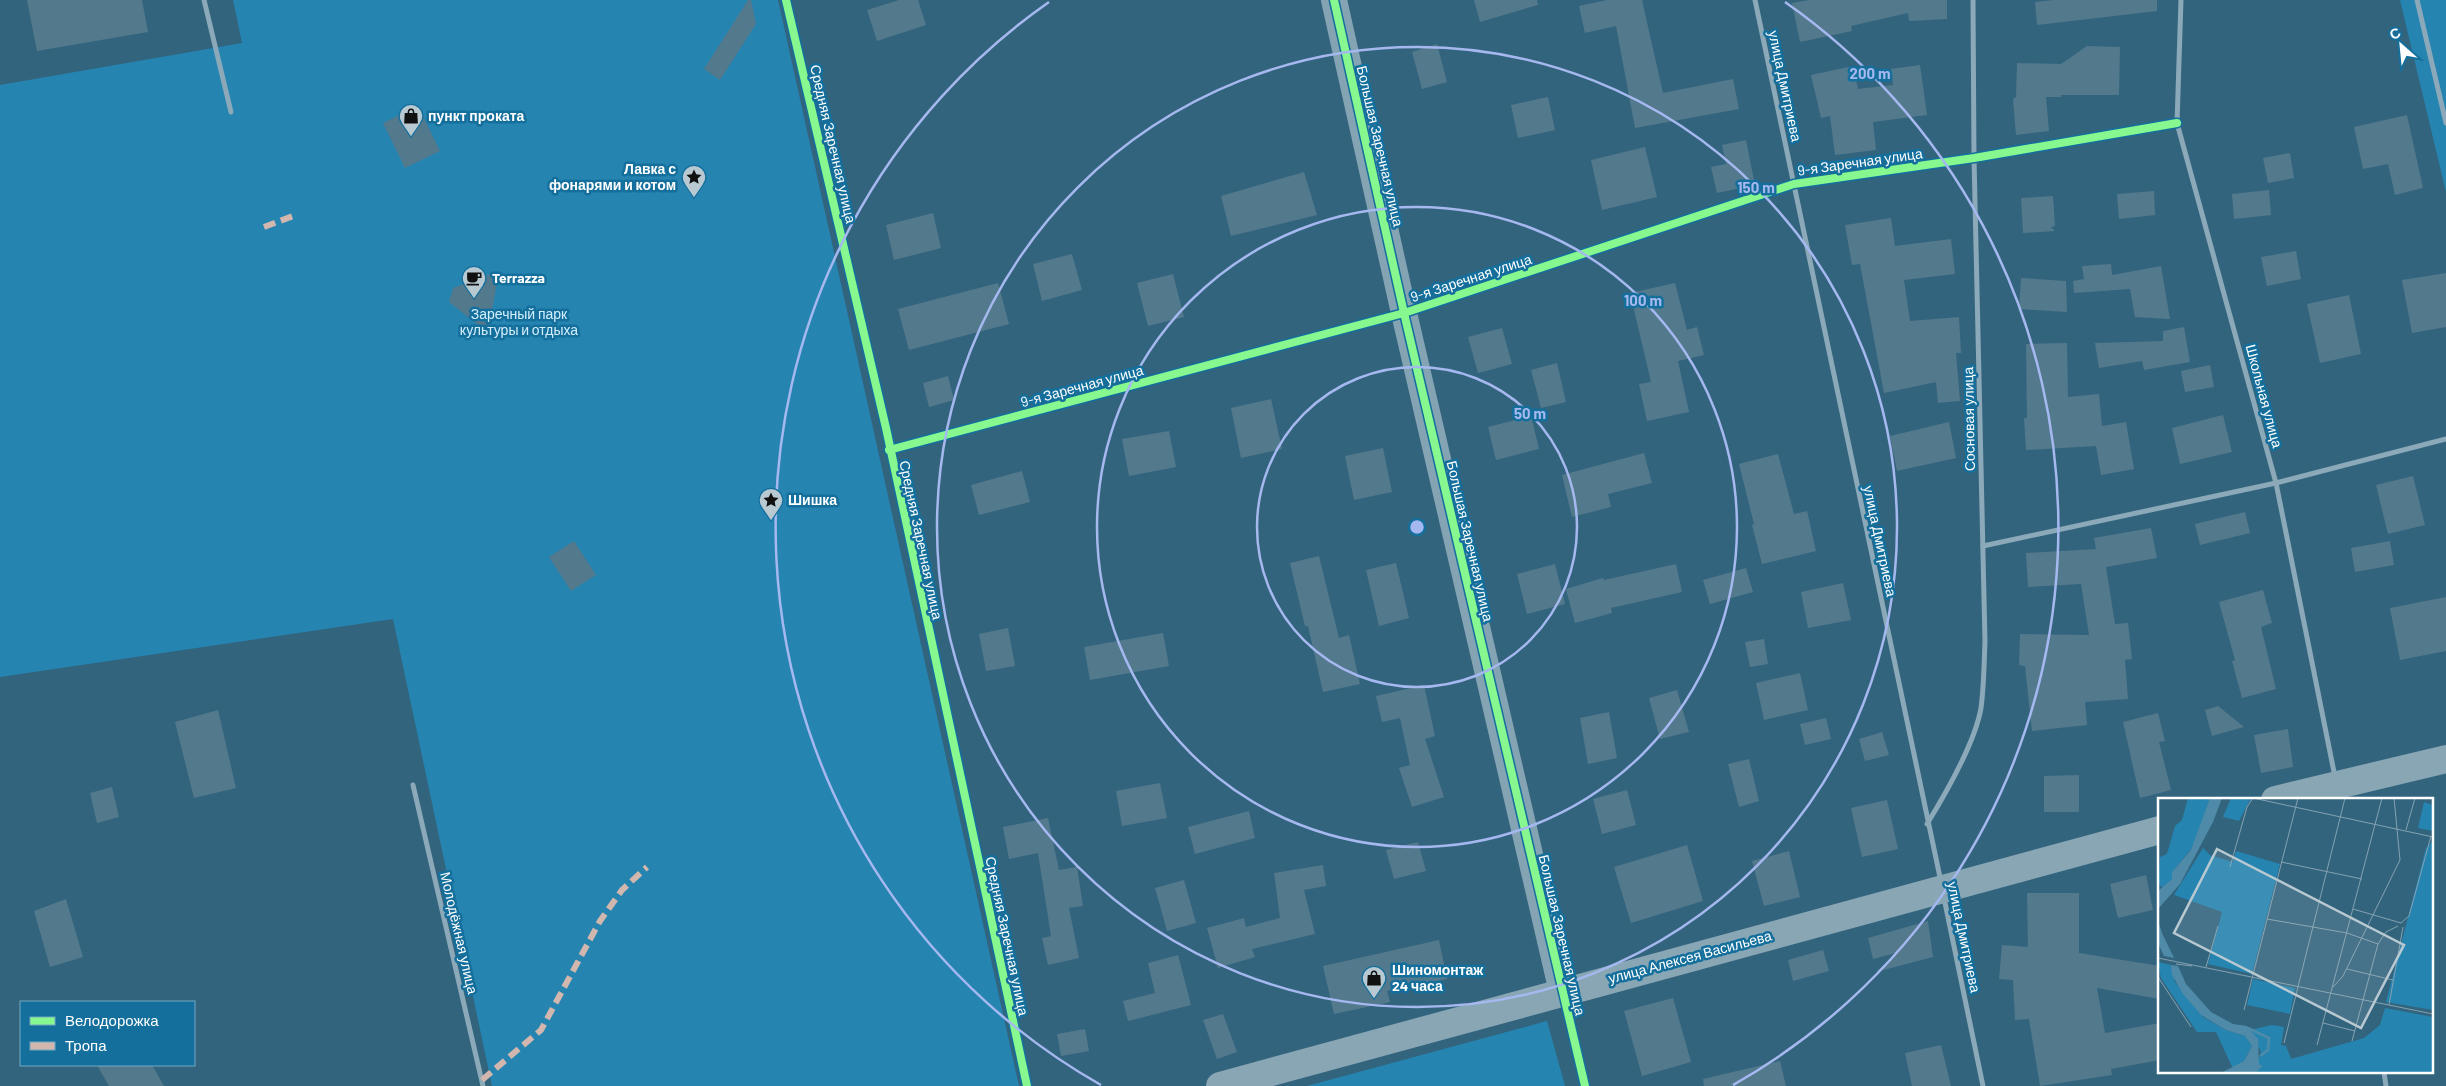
<svg xmlns="http://www.w3.org/2000/svg" width="2446" height="1086" viewBox="0 0 2446 1086" font-family="Barlow,sans-serif">
  <style>
    .green { fill: #2684b1 }
    .building { fill: #53798d }
    .lines { fill: none; stroke-linecap: round; stroke-linejoin: round }
    .street { stroke: #8ba9b8; stroke-width: 5 }
    .secondary { stroke: #85a4b3; stroke-width: 26 }
    .primary { stroke: #89a6b5; stroke-width: 28 }
    .quiet { stroke: #d1b7ad; stroke-width: 6; stroke-dasharray: 12 6; stroke-linecap: butt }
    .cycleway-casing { stroke: #146f9c; stroke-width: 11 }
    .cycleway { stroke: #87f88f; stroke-width: 8 }
    .ring { fill: none; stroke: #a5b8ef; stroke-width: 2.5 }
    .labels { text-anchor: middle; stroke-width: 5; stroke-linejoin: round; paint-order: stroke }
    .street-label { font-size: 14px; fill: #fff; stroke: #146f9c }
    .poi-label { font-size: 14px; font-weight: bold; fill: #fff; stroke: #146f9c; text-anchor: start }
    .park-label { font-size: 14px; fill: #d3effd; stroke: #146f9c }
    .inset-river { fill: none; stroke: #4f8ba9; stroke-width: 2.5 }
    .inset-road { fill: none; stroke: #85a2b1; stroke-width: 1 }
    .view { fill: #b8c9d2; fill-opacity: 0.15; stroke: #b8c9d2; stroke-width: 2.5 }
    .inset-edge { fill: none; stroke: #fff; stroke-width: 2.5 }
    .centre { fill: #a5b8ef; stroke: #146f9c; stroke-width: 2.5 }
    .ring-label { font-size: 15px; text-anchor: middle; font-weight: bold; fill: #a5b8ef; stroke: #146f9c; stroke-width: 5; stroke-linejoin: round; paint-order: stroke }
  </style>
  <rect width="100%" height="100%" fill="#33647d"/>
  <g class="green">
    <polygon points="233,0 778,0 1019,1086 492,1086 393,619 0,677 0,85 242,43"/>
    <polygon points="2400,0 2446,0 2446,192"/>
    <polygon points="1547,1021 1565,1086 1307,1086"/>
  </g>
  <g class="building">
    <polygon points="27,0 142,0 148,32 37,51"/>
    <polygon points="748,0 751,0 756,24 720,80 704,69"/>
    <polygon points="899,0 918,0 926,25 877,41 867,10"/>
    <polygon points="1474,0 1537,0 1538,5 1480,22"/>
    <polygon points="1607,0 1642,0 1663,93 1733,79 1739,109 1635,128 1616,26 1585,33 1579,6"/>
    <polygon points="1809,0 1947,0 1947,19 1909,21 1908,13 1851,26 1852,31 1800,42 1792,3"/>
    <polygon points="2054,0 2157,0 2157,11 2037,25 2035,2"/>
    <polygon points="1437,44 1447,82 1422,89 1412,52"/>
    <polygon points="2087,46 2120,47 2119,95 2061,95 2061,97 2046,97 2049,131 2016,135 2013,99 2016,97 2017,63 2061,64"/>
    <polygon points="1920,65 1927,115 1873,122 1876,150 1835,155 1830,116 1821,118 1811,75 1853,66 1858,89 1893,85 1891,69"/>
    <polygon points="1548,97 1555,130 1518,138 1511,105"/>
    <polygon points="418,106 440,151 405,168 383,123"/>
    <polygon points="2407,115 2423,188 2395,195 2388,164 2363,169 2354,127"/>
    <polygon points="1746,140 1755,185 1717,193 1711,167 1726,164 1722,145"/>
    <polygon points="1645,147 1657,197 1602,210 1591,160"/>
    <polygon points="2290,153 2294,178 2268,183 2263,158"/>
    <polygon points="1304,172 1317,215 1231,236 1221,196"/>
    <polygon points="2269,190 2271,215 2234,219 2232,194"/>
    <polygon points="2154,191 2155,215 2119,219 2117,194"/>
    <polygon points="2053,196 2055,226 2051,227 2055,231 2023,233 2021,198"/>
    <polygon points="933,213 941,248 894,260 886,225"/>
    <polygon points="1891,218 1895,246 1951,239 1955,274 1904,280 1910,321 1959,317 1961,353 1956,353 1960,401 1938,403 1936,382 1884,393 1860,264 1852,265 1845,225"/>
    <polygon points="2296,251 2301,279 2267,286 2261,257"/>
    <polygon points="1072,254 1082,290 1042,301 1033,264"/>
    <polygon points="2111,264 2112,275 2161,266 2170,319 2135,317 2130,289 2074,293 2073,281 2084,279 2082,266"/>
    <polygon points="499,271 488,333 449,302 453,288"/>
    <polygon points="2446,273 2446,327 2412,333 2402,280"/>
    <polygon points="1173,274 1184,317 1148,326 1137,283"/>
    <polygon points="2021,278 2066,281 2067,312 2019,309"/>
    <polygon points="998,283 1009,324 909,350 898,309"/>
    <polygon points="1675,283 1687,330 1697,327 1704,355 1678,361 1689,412 1647,421 1639,384 1651,382 1630,293"/>
    <polygon points="2349,295 2361,354 2320,363 2307,304"/>
    <polygon points="2184,327 2190,362 2144,370 2142,361 2099,368 2095,343 2163,341 2163,331"/>
    <polygon points="1502,328 1512,364 1478,373 1468,337"/>
    <polygon points="2067,343 2068,397 2099,394 2102,426 2126,422 2134,469 2101,475 2096,446 2026,450 2024,418 2027,418 2026,344"/>
    <polygon points="1557,363 1566,402 1541,408 1531,370"/>
    <polygon points="2210,365 2214,387 2185,392 2181,371"/>
    <polygon points="948,376 954,400 929,407 923,383"/>
    <polygon points="1271,399 1282,449 1241,458 1231,408"/>
    <polygon points="2223,415 2232,452 2180,464 2172,428"/>
    <polygon points="1531,416 1539,449 1496,460 1488,427"/>
    <polygon points="1949,422 1956,458 1897,471 1890,436"/>
    <polygon points="1169,431 1176,467 1129,476 1122,439"/>
    <polygon points="1383,448 1392,492 1354,500 1345,456"/>
    <polygon points="1644,453 1652,483 1608,494 1611,507 1572,517 1562,475"/>
    <polygon points="1778,454 1794,514 1807,511 1816,551 1762,564 1752,525 1754,524 1739,464"/>
    <polygon points="1022,471 1030,502 979,515 971,485"/>
    <polygon points="2413,476 2425,525 2388,534 2376,485"/>
    <polygon points="2245,512 2250,533 2200,545 2195,524"/>
    <polygon points="2151,528 2157,558 2106,567 2115,624 2128,623 2132,659 2125,660 2128,699 2085,702 2087,725 2032,731 2025,666 2019,665 2020,634 2089,635 2081,584 2028,587 2026,553 2096,549 2094,538"/>
    <polygon points="574,541 596,575 571,591 549,557"/>
    <polygon points="2390,541 2394,565 2355,572 2351,548"/>
    <polygon points="1319,556 1339,638 1349,635 1360,684 1323,692 1308,626 1305,626 1290,563"/>
    <polygon points="1396,563 1409,618 1379,626 1366,570"/>
    <polygon points="1555,564 1565,604 1527,614 1517,574"/>
    <polygon points="1676,564 1682,592 1611,608 1612,613 1575,623 1566,589 1603,578 1604,580"/>
    <polygon points="1746,568 1753,592 1710,604 1703,580"/>
    <polygon points="1843,583 1851,620 1808,628 1801,592"/>
    <polygon points="2263,590 2272,623 2261,627 2276,689 2242,698 2232,661 2235,660 2219,602"/>
    <polygon points="2446,597 2446,651 2400,660 2390,608"/>
    <polygon points="1008,628 1015,666 986,671 979,634"/>
    <polygon points="1163,633 1169,666 1090,680 1084,647"/>
    <polygon points="1764,639 1768,664 1750,667 1745,642"/>
    <polygon points="1800,673 1808,710 1764,720 1756,683"/>
    <polygon points="1424,685 1435,736 1425,739 1444,797 1412,807 1399,768 1410,765 1400,718 1382,722 1376,696"/>
    <polygon points="1677,690 1689,732 1660,739 1649,698"/>
    <polygon points="2218,706 2244,727 2212,736 2205,710"/>
    <polygon points="218,710 236,788 194,798 175,722"/>
    <polygon points="1609,712 1617,758 1588,764 1580,718"/>
    <polygon points="2158,713 2165,741 2159,742 2171,790 2140,798 2123,722"/>
    <polygon points="1826,718 1831,739 1805,745 1800,724"/>
    <polygon points="2288,729 2293,767 2261,773 2254,735"/>
    <polygon points="1882,732 1889,755 1865,761 1859,739"/>
    <polygon points="1749,759 1759,801 1739,807 1728,764"/>
    <polygon points="2079,775 2079,812 2044,812 2044,776"/>
    <polygon points="1160,783 1167,818 1122,826 1116,791"/>
    <polygon points="112,787 119,817 97,823 90,793"/>
    <polygon points="1627,790 1636,825 1602,834 1593,799"/>
    <polygon points="1887,800 1898,849 1862,857 1851,808"/>
    <polygon points="1249,811 1255,838 1195,854 1188,827"/>
    <polygon points="1048,818 1059,870 1077,867 1083,906 1069,908 1079,958 1048,965 1042,938 1051,936 1038,853 1009,859 1003,827"/>
    <polygon points="1418,842 1426,871 1394,879 1386,850"/>
    <polygon points="1687,845 1703,901 1631,923 1614,867"/>
    <polygon points="1789,851 1800,897 1764,906 1752,861"/>
    <polygon points="1323,865 1326,886 1304,890 1315,934 1252,949 1255,957 1218,968 1207,928 1244,918 1246,927 1280,918 1274,873"/>
    <polygon points="2146,875 2153,910 2118,918 2110,884"/>
    <polygon points="1184,880 1196,923 1167,931 1155,888"/>
    <polygon points="2027,893 2079,893 2079,953 2160,966 2160,999 2097,988 2105,1033 2160,1023 2160,1060 2111,1069 2112,1075 2040,1086 2029,1019 2015,1020 2013,980 1999,979 2002,945 2028,947"/>
    <polygon points="66,899 83,957 50,967 34,911"/>
    <polygon points="1928,921 1933,957 1876,972 1896,953 1873,959 1868,938"/>
    <polygon points="1439,940 1447,979 1387,991 1390,1002 1334,1014 1323,966"/>
    <polygon points="1823,950 1829,971 1793,981 1788,960"/>
    <polygon points="1178,955 1191,1005 1128,1021 1123,1001 1155,993 1148,963"/>
    <polygon points="1673,998 1691,1062 1642,1076 1624,1011"/>
    <polygon points="1223,1014 1237,1052 1217,1059 1203,1020"/>
    <polygon points="1085,1029 1089,1051 1061,1056 1057,1034"/>
    <polygon points="1941,1045 1951,1086 1912,1086 1905,1053"/>
    <polygon points="1780,1061 1786,1086 1704,1086 1703,1079"/>
    <polygon points="97,1065 152,1065 164,1086 109,1086"/>
  </g>
  <g class="lines">
    <g class="street">
      <polyline points="204,0 231,112"/>
      <polyline points="786,0 886,428 1027,1086"/>
      <polyline points="1755,0 1941,882"/>
      <polyline points="2181,0 2177,123 2276,483 2335,777"/>
      <polyline points="2417,0 2446,123"/>
      <polyline points="1411,311 1794,184 1974,158 2177,123"/>
      <polyline points="889,450 1396,315"/>
      <polyline points="1983,546 2276,483 2446,439"/>
      <polyline points="413,785 483,1086"/>
      <path d="M1927 824C1946 793 1975 743 1981 708 1984 686 1984 663 1985 642L1974 158 1973 0"/>
      <polyline points="1944,898 1983,1086"/>
      <polyline points="1564,1001 1585,1086"/>
      <polyline points="2384,1072 2386,1086"/>
    </g>
    <polyline class="secondary" points="1334,0 1404,313 1562,992"/>
    <g class="primary">
      <polyline points="2275,800 2446,759"/>
      <polyline points="1220,1086 2160,830"/>
    </g>
    <g class="quiet">
      <polyline points="264,227 293,216"/>
      <polyline points="482,1080 541,1030 600,921 622,890 647,867"/>
    </g>
    <g class="cycleway-casing">
      <g id="cycleway">
        <polyline points="786,0 886,428 1027,1086"/>
        <polyline points="1334,0 1404,313 1585,1086"/>
        <polyline points="889,450 1404,313 1794,184 1974,158 2177,123"/>
      </g>
    </g>
    <use href="#cycleway" class="cycleway"/>
  </g>
  <g class="ring">
    <circle cx="1417" cy="527" r="160"/>
    <circle cx="1417" cy="527" r="320"/>
    <circle cx="1417" cy="527" r="480"/>
    <path d="M1101 1085A641 641 0 0 1 1049 2M1785 2A641 641 0 0 1 1733 1085"/>
  </g>
  <defs>
    <g id="shop-pin" transform="scale(1.25)"><path d="M0 17L-7.5 6A9.5 9.5 0 1 1 7.5 6Z" fill="#b8c9d2" stroke="#146f9c"/><path d="M-5-2.5h2.3a2.7 3.5 0 0 1 5.4 0H5L5.5 6h-11ZM-1.5-2.5h3a1.5 2.3 0 0 0-3 0Z" fill="#111"/></g>
    <g id="sight-pin" transform="scale(1.25)"><path d="M0 17L-7.5 6A9.5 9.5 0 1 1 7.5 6Z" fill="#b8c9d2" stroke="#146f9c"/><path d="M0-6L1.8-2.2L6-1.7L2.9 1.2L3.7 5.4L0 3.3L-3.7 5.4L-2.9 1.2L-6-1.7L-1.8-2.2Z" fill="#111"/></g>
    <g id="cafe-pin" transform="scale(1.25)"><path d="M0 17L-7.5 6A9.5 9.5 0 1 1 7.5 6Z" fill="#b8c9d2" stroke="#146f9c"/><path d="M-5.5-4.5H6V0H3Q3 3.5 0 3.5H-2.5Q-5.5 3.5-5.5 0ZM3-3.2v2h1.7v-2ZM-6 4.5H4V6H-6Z" fill="#111"/></g>
  </defs>
  <g fill-rule="evenodd">
    <use href="#shop-pin" x="411" y="116"/>
    <use href="#sight-pin" x="694" y="177"/>
    <use href="#cafe-pin" x="474" y="278"/>
    <use href="#sight-pin" x="771" y="500"/>
    <use href="#shop-pin" x="1374" y="978"/>
  </g>
  <g class="labels">
    <g class="street-label">
      <text transform="translate(1785 86) rotate(78)" y="5">улица Дмитриева</text>
      <text transform="translate(833 144) rotate(77)" y="5">Средняя Заречная улица</text>
      <text transform="translate(1380 146) rotate(77)" y="5">Большая Заречная улица</text>
      <text transform="translate(1860 162) rotate(-8)" y="5">9-я Заречная улица</text>
      <text transform="translate(1471 278) rotate(-18)" y="5">9-я Заречная улица</text>
      <text transform="translate(1082 386) rotate(-15)" y="5">9-я Заречная улица</text>
      <text transform="translate(2264 396) rotate(75)" y="5">Школьная улица</text>
      <text transform="translate(1969 419) rotate(-91)" y="5">Сосновая улица</text>
      <text transform="translate(921 540) rotate(78)" y="5">Средняя Заречная улица</text>
      <text transform="translate(1470 541) rotate(77)" y="5">Большая Заречная улица</text>
      <text transform="translate(1880 541) rotate(78)" y="5">улица Дмитриева</text>
      <text transform="translate(459 933) rotate(77)" y="5">Молодёжная улица</text>
      <text transform="translate(1562 935) rotate(77)" y="5">Большая Заречная улица</text>
      <text transform="translate(1007 936) rotate(78)" y="5">Средняя Заречная улица</text>
      <text transform="translate(1964 937) rotate(78)" y="5">улица Дмитриева</text>
      <text transform="translate(1690 957) rotate(-15)" y="5">улица Алексея Васильева</text>
    </g>
    <g class="poi-label">
      <text x="428" y="121">пункт проката</text>
      <text x="676" y="174" text-anchor="end">Лавка с<tspan x="676" dy="16">фонарями и котом</tspan></text>
      <text x="492" y="283">Terrazza</text>
      <text x="788" y="505">Шишка</text>
      <text x="1392" y="975">Шиномонтаж<tspan x="1392" dy="16">24 часа</tspan></text>
    </g>
    <g class="park-label">
      <text x="519" y="319">Заречный парк<tspan x="519" dy="16">культуры и отдыха</tspan></text>
    </g>
  </g>
  <g transform="translate(2158 798)">
    <rect width="275" height="275" fill="#33647d"/>
    <path d="M30 0H52L35 49 14 74V81L5 90 0 86 2 59 9 56 17 28 24 22ZM73 0H93L81 23 65 19ZM266 4 275 7V33L260 30ZM275 43V212L228 204 268 50ZM45 50 52 57 75 64 78 53 122 66 94 176 50 166 64 114 16 97ZM0 164 13 167 17 184 45 219 68 232 87 238 94 248 86 263 75 271 58 234H39L3 180ZM95 181 137 190 132 216 89 207ZM227 210 275 219V275H96L103 254 92 232 114 227 126 229 123 247 128 248 133 261 206 240 222 227Z" fill="#2684b1"/>
    <path d="M52 0H64L55 24 22 86 0 111V120V93L14 81V74L33 52ZM0 123 4 135 16 160 6 158 0 145ZM13 167 20 168 28 186 53 214 75 226 89 228 100 241 101 266 104 268 99 274 63 275 86 263 94 248 87 238 68 232 43 217 25 196 14 177Z" fill="#4f8ba9"/>
    <path class="inset-river" d="M90 230 111 240 110 252 102 258"/>
    <path class="inset-road" d="M95 0 275 39M248 32 257 0M123 64 204 81M72 69 89 9 95 0M195 111 243 125 251 118 273 38M109 121 189 135 220 146M0 160 275 216M18 166 34 168M48 169 60 128M189 171 235 182M0 179 33 229M175 189 185 178 242 62 236 0M231 207 245 129M86 212 140 0M165 225 197 233M194 243 220 146 228 134 240 128M126 245 187 0M159 247 224 0"/>
    <path class="view" d="M59 51 246 147 203 230 16 135Z"/>
    <rect width="275" height="275" class="inset-edge"/>
  </g>
  <circle cx="1417" cy="527" r="8" class="centre"/>
  <g class="ring-label">
    <text x="1870" y="79">200 m</text>
    <text x="1756" y="193">150 m</text>
    <text x="1643" y="306">100 m</text>
    <text x="1530" y="419">50 m</text>
  </g>
  <rect x="20" y="1001" width="175" height="65" fill="#146f9c" stroke="#72a9c4"/>
  <rect x="30" y="1017" width="25" height="8" fill="#87f88f" stroke="#72a9c4"/>
  <text x="65" y="1026" font-size="15" fill="#ffffff">Велодорожка</text>
  <rect x="30" y="1042" width="25" height="8" fill="#d1b7ad" stroke="#72a9c4"/>
  <text x="65" y="1051" font-size="15" fill="#ffffff">Тропа</text>
  <g transform="translate(2401 45) rotate(333)" stroke="#146f9c" stroke-width="4" paint-order="stroke">
  <path d="M0-4L9 19L0 12L-9 19Z" fill="#ffffff"/>
  <text y="-8" font-size="14" font-weight="bold" text-anchor="middle" fill="#ffffff">С</text>
  </g>
</svg>
